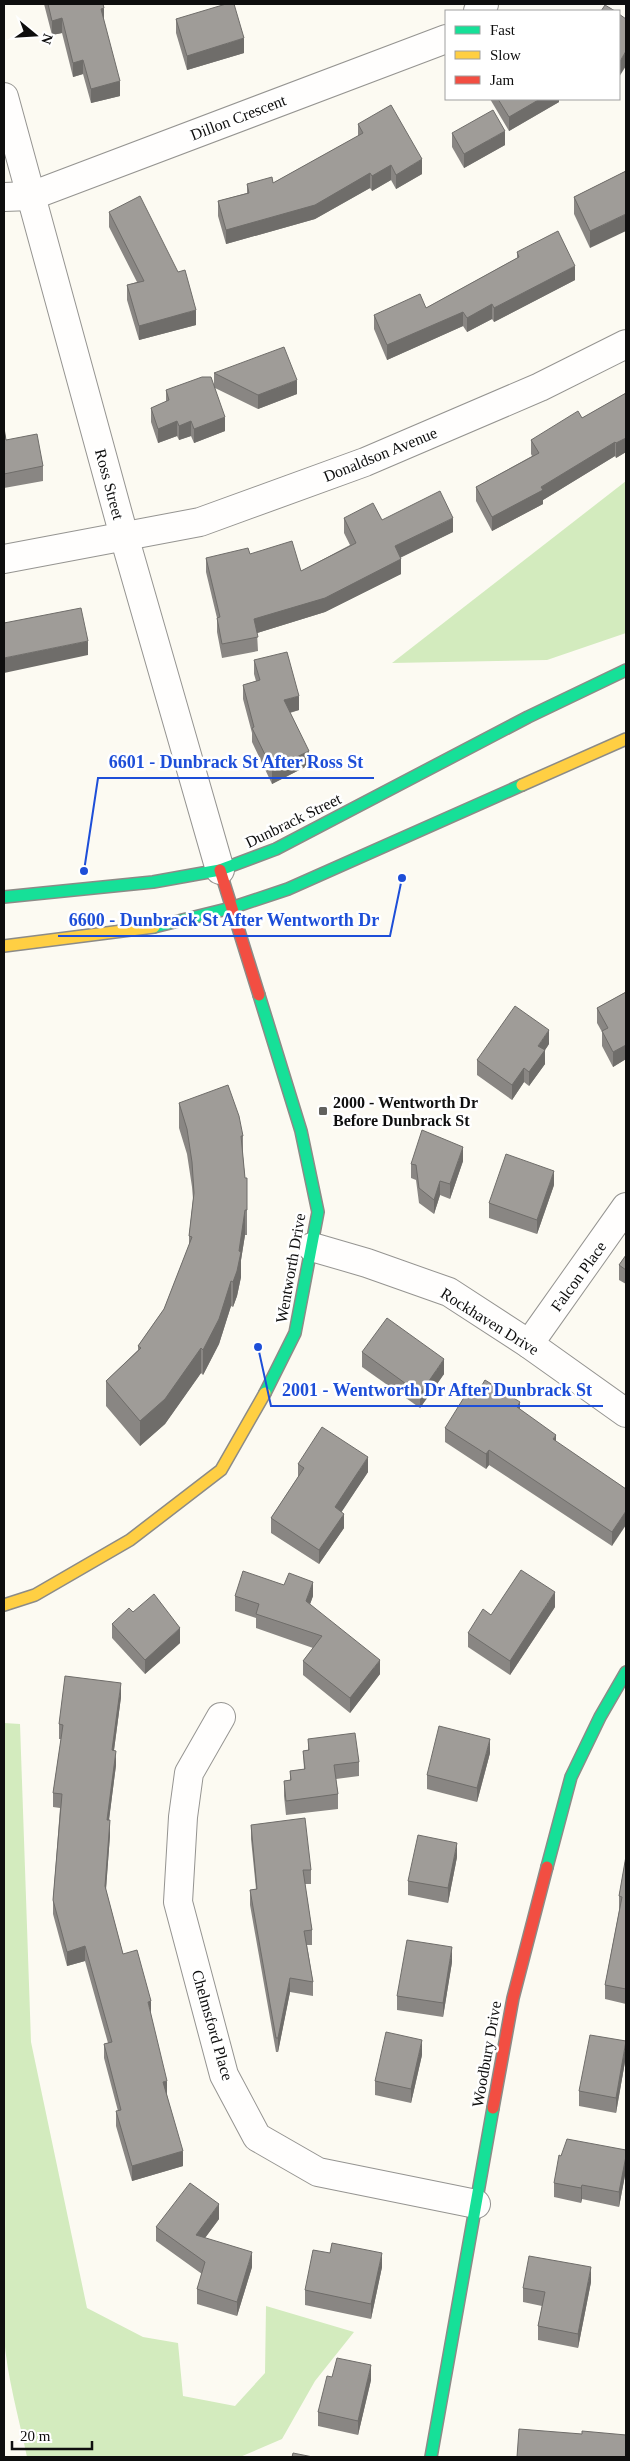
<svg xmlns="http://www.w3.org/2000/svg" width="630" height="2461" viewBox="0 0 630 2461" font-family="Georgia,serif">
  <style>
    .forest { fill: #d3ebbe }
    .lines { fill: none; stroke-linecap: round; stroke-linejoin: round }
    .street-casing { stroke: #959491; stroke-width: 30 }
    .fast-casing { stroke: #8c8b87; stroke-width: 14 }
    .slow-casing { stroke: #8c8b87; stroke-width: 14 }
    .jam-casing { stroke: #8c8b87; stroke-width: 14 }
    .street { stroke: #fffefd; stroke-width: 28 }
    .fast { stroke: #16e098; stroke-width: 11 }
    .slow { stroke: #ffcf43; stroke-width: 11 }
    .jam { stroke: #f24e42; stroke-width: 11 }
    .wall { fill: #898683 }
    .shaded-wall { fill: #6f6d6a }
    .building { fill: #9f9c98; stroke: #6f6d6a }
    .poi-dot { fill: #61615e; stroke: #fff; stroke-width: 2 }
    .labels { text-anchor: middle; stroke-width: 5; stroke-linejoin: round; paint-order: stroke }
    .street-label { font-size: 16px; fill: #0e0e0e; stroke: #fff }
    .poi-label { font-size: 16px; font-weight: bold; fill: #0e0e0e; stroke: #fff; text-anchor: start }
    .leader { fill: none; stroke: #1d4ed8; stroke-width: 2 }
    .callout-dot { fill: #1d4ed8; stroke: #fff; stroke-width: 2 }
    .callout-label { font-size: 18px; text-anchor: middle; font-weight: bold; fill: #1d4ed8; stroke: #fff; stroke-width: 5; stroke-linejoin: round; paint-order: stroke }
  </style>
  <rect width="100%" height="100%" fill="#fcfaf2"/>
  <g class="forest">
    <polygon points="626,481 626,633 547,660 392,663"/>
    <path d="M4 1723 20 1724 31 2042 87 2308 143 2337 178 2343 183 2396 235 2406 265 2373 266 2306 354 2332 315 2381 282 2439 240 2457H27C19 2418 7 2377 4 2337 0 2289 8 2240 4 2193Z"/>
  </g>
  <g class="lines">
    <g class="street-casing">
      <g id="street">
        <polyline points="478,11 484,4"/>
        <polyline points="4,97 124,536 220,870"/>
        <polyline points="4,197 31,196 446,39"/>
        <polyline points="4,559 200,522 365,462 540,387 626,344"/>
        <polyline points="312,1247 367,1263 449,1292 529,1344 626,1413"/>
        <polyline points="529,1344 626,1207"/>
        <polyline points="221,1717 189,1773 183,1817 178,1902 224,2075 257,2137 318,2172 476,2204"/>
      </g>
    </g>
    <g class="fast-casing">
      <g id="fast">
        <polyline points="4,897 153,882 220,870 276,849 528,717 626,670"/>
        <polyline points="154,927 231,908 288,889 522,785"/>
        <polyline points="259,995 301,1131 318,1212 295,1333 265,1393"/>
        <polyline points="547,1867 571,1777 600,1717 626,1672"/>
        <polyline points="431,2457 493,2108"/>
      </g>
    </g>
    <g class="slow-casing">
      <g id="slow">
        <polyline points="522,785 626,739"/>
        <polyline points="4,946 154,927"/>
        <polyline points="4,1605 35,1595 130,1540 221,1470 265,1393"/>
      </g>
    </g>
    <g class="jam-casing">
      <g id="jam">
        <polyline points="220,870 259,995"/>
        <polyline points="493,2108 513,1998 547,1867"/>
      </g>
    </g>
    <use href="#street" class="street"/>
    <use href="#fast" class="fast"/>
    <use href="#slow" class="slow"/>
    <use href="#jam" class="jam"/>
  </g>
  <g class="wall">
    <polygon points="44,4 103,4 104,21 120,96 91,103 83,74 73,77 62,33 52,35"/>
    <polygon points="176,19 244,53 187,70 176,33"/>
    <polygon points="490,99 559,99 559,102 509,131"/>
    <polygon points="358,124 422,174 396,189 391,180 372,191 370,188 315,219 226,244 218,216 218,201 247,193 247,184 273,183 358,136"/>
    <polygon points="452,133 505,145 464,168 452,147"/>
    <polygon points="626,171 590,248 574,214 574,197"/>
    <polygon points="109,212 196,325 139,340 127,300 127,285 137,282 109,227"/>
    <polygon points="517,252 575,280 494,322 492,319 467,332 463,326 387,360 374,329 374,315 426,308 517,258"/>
    <polygon points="214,373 297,394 258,409 215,388 225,431 194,443 191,436 179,440 177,436 158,443 151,422 151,408 166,402 166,390 214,386"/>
    <polygon points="626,393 626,452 616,458 615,456 543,500 543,504 492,531 476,501 476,487 532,456 531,454 531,440 582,418"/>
    <polygon points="4,428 6,440 43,466 43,481 4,488"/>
    <polygon points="344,518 382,520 453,532 400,558 401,574 325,612 257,633 258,651 222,658 217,632 217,618 206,572 206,558 250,554 301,571 350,545 344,533"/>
    <polygon points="254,660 299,710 290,713 309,765 272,784 252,742 252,733 243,699 243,685 256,681 254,674"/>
    <polygon points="626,992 626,1059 613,1067 602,1046 602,1032 597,1023 597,1008"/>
    <polygon points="549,1044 545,1050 545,1064 529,1086 524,1082 512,1100 477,1075 477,1060"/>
    <polygon points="179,1103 243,1136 243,1156 245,1178 247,1178 247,1235 245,1235 241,1260 241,1277 237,1296 233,1307 231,1306 219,1344 203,1375 201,1373 165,1424 140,1446 106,1406 106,1381 138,1350 138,1346 164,1309 189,1245 189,1236 193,1199 192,1187 187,1154 179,1128"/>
    <polygon points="463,1161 450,1199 440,1195 434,1214 419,1203 416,1180 411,1178 411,1164"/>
    <polygon points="554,1185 537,1234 489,1218 489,1203"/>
    <polygon points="626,1255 626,1284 619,1280 619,1265"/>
    <polygon points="362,1352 444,1374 420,1408 362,1367"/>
    <polygon points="476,1395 520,1409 556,1442 626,1489 612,1546 489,1465 486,1469 445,1442 445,1428"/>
    <polygon points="298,1464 368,1472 341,1512 344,1528 319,1564 271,1533 271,1518 298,1477"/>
    <polygon points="235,1596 313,1596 310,1604 380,1674 350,1713 303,1675 303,1661 313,1648 256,1628 256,1618 235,1611"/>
    <polygon points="555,1607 510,1675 468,1647 468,1633 491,1615"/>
    <polygon points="133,1612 180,1643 145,1674 112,1638 112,1624"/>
    <polygon points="121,1697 114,1750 116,1765 109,1820 110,1835 106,1890 123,1954 151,2015 167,2095 183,2166 132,2181 116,2126 116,2111 118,2111 104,2058 104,2044 108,2043 85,1961 67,1966 53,1914 53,1900 60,1808 53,1807 53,1793 61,1739 59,1739 59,1724"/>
    <polygon points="308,1739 359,1762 359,1776 336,1779 338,1794 338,1809 286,1815 284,1796 284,1781 290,1780 290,1771 304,1769 303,1751 308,1750"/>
    <polygon points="490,1753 477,1802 427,1789 427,1775"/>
    <polygon points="251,1825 311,1870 311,1884 305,1884 312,1930 312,1945 307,1945 313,1982 313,1996 290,1992 278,2052 276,2052 250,1905 250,1890 256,1889 251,1839"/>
    <polygon points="626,1856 626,2004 605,1999 605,1985 619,1911 619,1896"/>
    <polygon points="457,1857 448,1903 408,1895 408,1881"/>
    <polygon points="452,1962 443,2017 397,2010 397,1996"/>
    <polygon points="422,2055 411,2103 375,2095 375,2081"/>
    <polygon points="626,2056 616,2113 579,2106 579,2091"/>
    <polygon points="626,2150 626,2170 619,2207 582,2199 581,2203 554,2197 554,2183 561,2156"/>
    <polygon points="219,2219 205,2238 252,2267 237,2316 197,2304 197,2289 202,2274 156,2241 156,2227"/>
    <polygon points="330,2253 382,2267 371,2319 305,2305 305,2290"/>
    <polygon points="591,2282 578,2348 538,2340 538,2326 542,2306 523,2302 523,2288"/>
    <polygon points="332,2377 371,2380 358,2435 318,2426 318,2412"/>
  </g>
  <g class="shaded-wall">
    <polygon points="104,8 104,22 101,9"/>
    <polygon points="62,18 62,33 52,35 52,21"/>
    <polygon points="244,38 244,53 187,70 187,56"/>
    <polygon points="626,51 626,66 619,77 619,63"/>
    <polygon points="83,60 83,74 73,77 73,63"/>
    <polygon points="120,81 120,96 91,103 91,89"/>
    <polygon points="540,99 559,99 559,102 509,131 509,117"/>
    <polygon points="505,131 505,145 464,168 464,154"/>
    <polygon points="422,159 422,174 396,189 396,175"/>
    <polygon points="391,165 391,180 372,191 372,176"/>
    <polygon points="370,173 370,188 315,219 226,244 226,230"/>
    <polygon points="626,214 626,231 590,248 590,231"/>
    <polygon points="575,266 575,280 494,322 494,308"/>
    <polygon points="492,304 492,319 467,332 467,318"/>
    <polygon points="196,310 196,325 139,340 139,326"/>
    <polygon points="463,312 463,326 387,360 387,345"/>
    <polygon points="297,380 297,394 258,409 258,395"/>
    <polygon points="225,417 225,431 194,443 194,429"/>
    <polygon points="177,421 177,436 158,443 158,429"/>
    <polygon points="191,421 191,436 179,440 179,426"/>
    <polygon points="626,438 626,452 616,458 616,443"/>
    <polygon points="615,442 615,456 543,500 543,504 492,531 492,517"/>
    <polygon points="453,518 453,532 395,560 395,546"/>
    <polygon points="401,559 401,574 325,612 254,634 254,619"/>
    <polygon points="88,641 88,655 4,673 4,658"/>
    <polygon points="299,696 299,710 284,714 284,700"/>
    <polygon points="309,751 309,765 272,784 272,769"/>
    <polygon points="549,1030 549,1044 545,1050 545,1064 529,1086 529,1072 538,1046"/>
    <polygon points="626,1045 626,1059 613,1067 613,1052"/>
    <polygon points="524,1068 524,1082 512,1100 512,1085"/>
    <polygon points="463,1147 463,1161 450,1199 450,1184"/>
    <polygon points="554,1171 554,1185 537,1234 537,1220"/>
    <polygon points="440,1181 440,1195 434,1214 434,1200"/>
    <polygon points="245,1210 245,1235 241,1260 241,1277 237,1296 233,1307 233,1282 239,1251"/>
    <polygon points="231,1281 231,1306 219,1344 203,1375 203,1350"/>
    <polygon points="201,1348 201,1373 165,1424 140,1446 140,1421"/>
    <polygon points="444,1359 444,1374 420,1408 420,1394"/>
    <polygon points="520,1402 520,1416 517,1407"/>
    <polygon points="556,1435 556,1449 553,1439"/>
    <polygon points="489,1450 489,1465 486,1469 486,1454"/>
    <polygon points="368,1457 368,1472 335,1522 335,1507"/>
    <polygon points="626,1511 626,1525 612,1546 612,1532"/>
    <polygon points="344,1514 344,1528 319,1564 319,1550"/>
    <polygon points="313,1582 313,1596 306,1615 306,1601"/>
    <polygon points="555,1592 555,1607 510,1675 510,1661"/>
    <polygon points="180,1628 180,1643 145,1674 145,1660"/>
    <polygon points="380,1660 380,1674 350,1713 350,1698"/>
    <polygon points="121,1683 121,1697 112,1765 112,1750"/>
    <polygon points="490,1739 490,1753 477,1802 477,1788"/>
    <polygon points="116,1751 116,1765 107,1835 107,1820"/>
    <polygon points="110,1820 110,1835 105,1901 105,1886"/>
    <polygon points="457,1843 457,1857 448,1903 448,1888"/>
    <polygon points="85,1946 85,1961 67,1966 67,1952"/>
    <polygon points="452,1947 452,1962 443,2017 443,2003"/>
    <polygon points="290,1978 290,1992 278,2052 278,2038"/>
    <polygon points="151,2001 151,2015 148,2002"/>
    <polygon points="422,2040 422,2055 411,2103 411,2089"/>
    <polygon points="626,2041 626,2056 616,2113 616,2098"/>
    <polygon points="167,2081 167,2095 163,2096 163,2082"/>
    <polygon points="183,2151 183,2166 132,2181 132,2166"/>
    <polygon points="626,2156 626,2170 619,2207 619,2192"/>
    <polygon points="582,2185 582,2199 581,2203 581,2188"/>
    <polygon points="219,2204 219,2219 196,2250 196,2235"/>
    <polygon points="252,2252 252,2267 237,2316 237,2302"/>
    <polygon points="382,2253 382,2267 371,2319 371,2304"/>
    <polygon points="591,2267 591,2282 578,2348 578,2334"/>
    <polygon points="371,2365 371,2380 358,2435 358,2421"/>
  </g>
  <g class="building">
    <polygon points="48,4 103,4 104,8 101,9 120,81 91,89 83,60 73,63 62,18 52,21"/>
    <polygon points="226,4 234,4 244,38 187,56 176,19"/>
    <polygon points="605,5 615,11 601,11"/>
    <polygon points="619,14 626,19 626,51 619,63"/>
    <polygon points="498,99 540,99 509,117"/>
    <polygon points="391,105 422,159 396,175 391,165 372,176 370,173 315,205 226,230 218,201 249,193 247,184 272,177 273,183 363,133 358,124"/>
    <polygon points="493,110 505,131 464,154 452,133"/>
    <polygon points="626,171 626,214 590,231 574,197"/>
    <polygon points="140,196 178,272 185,270 196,310 139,326 127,285 144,281 109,212"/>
    <polygon points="558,231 575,266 494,308 492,304 467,318 463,312 387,345 374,315 420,294 426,308 519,257 517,252"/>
    <polygon points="284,347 297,380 258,395 214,373"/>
    <polygon points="202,377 211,377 225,417 194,429 191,421 179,426 177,421 158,429 151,408 169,400 166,390"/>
    <polygon points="626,393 626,438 616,443 615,442 541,487 543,490 492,517 476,487 539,453 531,440 578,411 582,418"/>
    <polygon points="4,428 6,440 37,434 43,466 4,474"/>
    <polygon points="440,491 453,518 395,546 401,559 325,598 254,619 258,637 222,644 217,618 220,617 206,558 248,548 250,554 292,541 301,571 356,543 344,518 373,503 382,520"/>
    <polygon points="81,608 88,641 4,658 4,623"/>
    <polygon points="287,652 299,696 284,700 309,751 272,769 252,728 254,727 243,685 260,680 254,660"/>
    <polygon points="626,992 626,1045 613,1052 602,1031 608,1028 597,1008"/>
    <polygon points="515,1006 549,1030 538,1046 545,1050 529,1072 524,1068 512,1085 477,1060"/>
    <polygon points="228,1085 239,1116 243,1136 241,1136 245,1178 247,1178 247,1210 245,1210 239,1251 241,1252 237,1271 233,1282 231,1281 219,1319 203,1350 201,1348 165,1399 140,1421 106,1381 141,1348 138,1346 164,1309 192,1237 189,1236 194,1193 192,1162 187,1129 179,1103"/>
    <polygon points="422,1130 463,1147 450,1184 440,1181 434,1200 419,1188 416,1165 411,1164"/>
    <polygon points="506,1154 554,1171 537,1220 489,1203"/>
    <polygon points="626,1255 626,1270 619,1265"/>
    <polygon points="387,1318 444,1359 420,1394 362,1352"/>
    <polygon points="485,1380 520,1402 517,1407 556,1435 553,1439 626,1489 626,1511 612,1532 489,1450 486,1454 445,1428 468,1391 476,1395"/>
    <polygon points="322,1427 368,1457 335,1507 344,1514 319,1550 271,1518 304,1468 298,1464"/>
    <polygon points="521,1570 555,1592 510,1661 468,1633 483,1609 491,1615"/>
    <polygon points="243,1571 284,1585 289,1573 313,1582 306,1601 380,1660 350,1698 303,1661 322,1636 256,1614 259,1604 235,1596"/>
    <polygon points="154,1594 180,1628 145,1660 112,1624 129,1608 133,1612"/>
    <polygon points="65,1676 121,1683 112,1750 116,1751 107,1820 110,1820 105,1886 123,1954 137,1950 151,2001 148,2002 167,2081 163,2082 183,2151 132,2166 116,2111 121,2110 104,2044 112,2042 85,1946 67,1952 53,1900 62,1794 53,1793 63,1725 59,1724"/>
    <polygon points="439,1726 490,1739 477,1788 427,1775"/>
    <polygon points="355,1733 359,1762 334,1765 338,1794 286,1801 284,1781 291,1780 290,1771 305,1769 303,1751 309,1750 308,1739"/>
    <polygon points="305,1818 311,1870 303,1870 312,1930 304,1931 313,1982 290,1978 278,2038 276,2038 250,1890 257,1889 251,1825"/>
    <polygon points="418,1835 457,1843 448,1888 408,1881"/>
    <polygon points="626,1856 626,1989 605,1985 622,1897 619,1896"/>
    <polygon points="407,1940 452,1947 443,2003 397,1996"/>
    <polygon points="386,2032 422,2040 411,2089 375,2081"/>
    <polygon points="590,2035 626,2041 616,2098 579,2091"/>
    <polygon points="567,2139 626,2150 626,2156 619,2192 582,2185 581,2188 554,2183 559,2155 561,2156"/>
    <polygon points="190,2183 219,2204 196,2235 252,2252 237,2302 197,2289 205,2262 156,2227"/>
    <polygon points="332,2243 382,2253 371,2304 305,2290 313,2250 330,2253"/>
    <polygon points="529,2256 591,2267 578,2334 538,2326 545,2292 523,2288"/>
    <polygon points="337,2358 371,2365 358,2421 318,2412 327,2376 332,2377"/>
    <polygon points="519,2429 582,2434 582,2431 626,2435 626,2457 517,2457"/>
    <polygon points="293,2453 313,2457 292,2457"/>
  </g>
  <rect class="poi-dot" x="318" y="1106" width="10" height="10" rx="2.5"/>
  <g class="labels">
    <g class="street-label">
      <text transform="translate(238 117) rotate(-21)" y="6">Dillon Crescent</text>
      <text transform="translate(380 454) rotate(-22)" y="6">Donaldson Avenue</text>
      <text transform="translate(110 484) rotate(75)" y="6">Ross Street</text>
      <text transform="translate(293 820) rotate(-26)" y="6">Dunbrack Street</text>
      <text transform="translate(290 1268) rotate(-80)" y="6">Wentworth Drive</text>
      <text transform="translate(578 1276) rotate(-54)" y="6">Falcon Place</text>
      <text transform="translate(490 1321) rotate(32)" y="6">Rockhaven Drive</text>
      <text transform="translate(213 2025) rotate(74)" y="6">Chelmsford Place</text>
      <text transform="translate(486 2054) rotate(-80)" y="6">Woodbury Drive</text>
    </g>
    <g class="poi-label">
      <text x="333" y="1108">2000 - Wentworth Dr<tspan x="333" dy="18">Before Dunbrack St</tspan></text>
    </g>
  </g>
  <path class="leader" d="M84 871L98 778H374M402 878L390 936H58M258 1347L271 1406H603"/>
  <g class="callout-dot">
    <circle cx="84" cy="871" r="5"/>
    <circle cx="402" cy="878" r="5"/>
    <circle cx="258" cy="1347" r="5"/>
  </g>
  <g class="callout-label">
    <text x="236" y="768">6601 - Dunbrack St After Ross St</text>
    <text x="224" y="926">6600 - Dunbrack St After Wentworth Dr</text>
    <text x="437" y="1396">2001 - Wentworth Dr After Dunbrack St</text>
  </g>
  <rect width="630" height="2461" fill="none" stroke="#0e0e0e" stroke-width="10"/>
  <rect x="445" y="10" width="175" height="90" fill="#ffffff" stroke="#9f9f9f"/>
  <rect x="455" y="26" width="25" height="8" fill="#16e098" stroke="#9f9f9f"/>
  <text x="490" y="35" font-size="15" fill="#0e0e0e">Fast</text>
  <rect x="455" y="51" width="25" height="8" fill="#ffcf43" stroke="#9f9f9f"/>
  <text x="490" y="60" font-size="15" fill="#0e0e0e">Slow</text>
  <rect x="455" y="76" width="25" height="8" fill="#f24e42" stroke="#9f9f9f"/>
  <text x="490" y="85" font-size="15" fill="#0e0e0e">Jam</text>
  <g transform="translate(35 35) rotate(108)" stroke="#ffffff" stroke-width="4" paint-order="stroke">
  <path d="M0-4L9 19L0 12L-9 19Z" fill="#0e0e0e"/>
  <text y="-8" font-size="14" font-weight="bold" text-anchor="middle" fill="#0e0e0e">N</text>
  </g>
  <path d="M12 2441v8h80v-8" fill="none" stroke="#0e0e0e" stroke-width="2.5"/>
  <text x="20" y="2441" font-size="15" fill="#0e0e0e" stroke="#ffffff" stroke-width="4" paint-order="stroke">20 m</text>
</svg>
